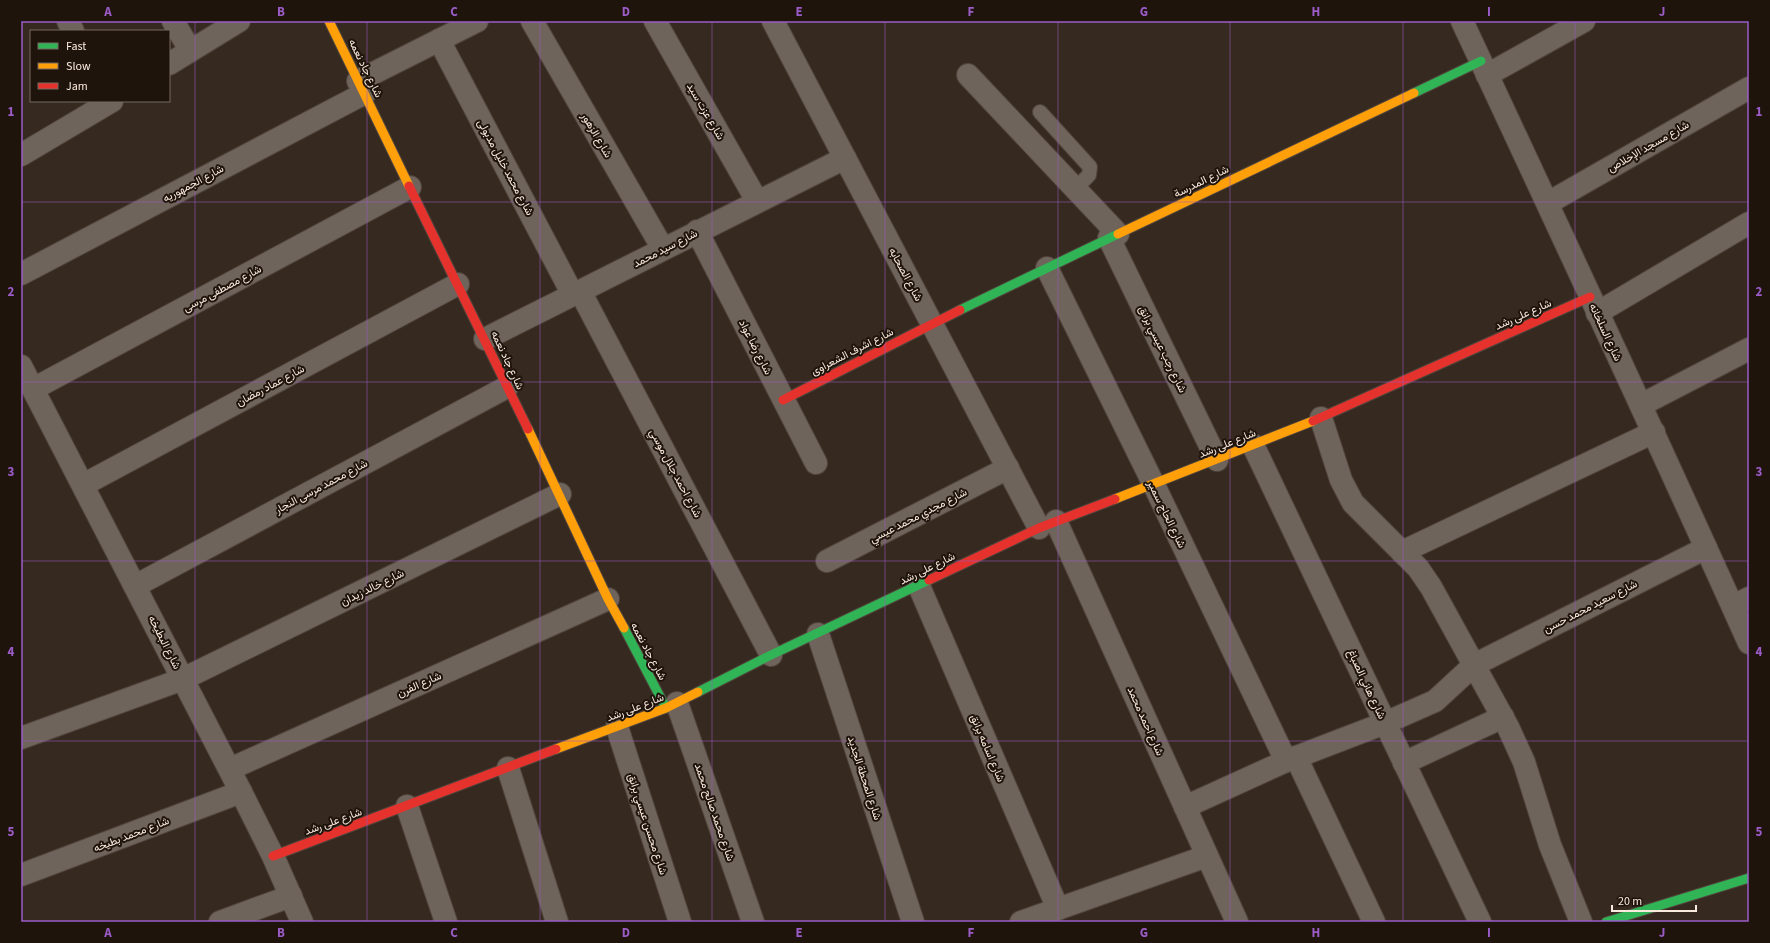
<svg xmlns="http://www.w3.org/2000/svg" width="1770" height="943" viewBox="0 0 1770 943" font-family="'Source Sans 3',Vazirmatn,sans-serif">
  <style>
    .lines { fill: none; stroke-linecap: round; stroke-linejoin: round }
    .lane-casing { stroke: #51453d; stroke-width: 16 }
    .street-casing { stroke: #51453d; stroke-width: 24 }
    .fast-casing { stroke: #51453d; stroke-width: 11 }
    .slow-casing { stroke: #51453d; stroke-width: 11 }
    .jam-casing { stroke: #51453d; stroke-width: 11 }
    .lane { stroke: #6f645c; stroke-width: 14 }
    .street { stroke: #6f645c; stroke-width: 22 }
    .fast { stroke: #30b455; stroke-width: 9 }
    .slow { stroke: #ff9f0a; stroke-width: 9 }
    .jam { stroke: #e5322d; stroke-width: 9 }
    .grid { fill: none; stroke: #9b5cc7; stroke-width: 1; stroke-opacity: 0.55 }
    .labels { text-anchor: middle; stroke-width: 4; stroke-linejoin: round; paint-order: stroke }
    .street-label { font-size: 11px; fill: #faeade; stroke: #1f140c }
    .neatline { fill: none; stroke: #9b5cc7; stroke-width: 1.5 }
    .grid-label { font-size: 13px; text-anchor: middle; font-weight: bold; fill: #9b5cc7 }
  </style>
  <rect width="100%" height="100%" fill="#36291f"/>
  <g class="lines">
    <g class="lane-casing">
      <polyline id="lane" points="1040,112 1090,167 1089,175 1075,189"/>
    </g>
    <g class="street-casing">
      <g id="street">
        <polyline points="68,21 73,31"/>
        <polyline points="173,21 190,50"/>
        <polyline points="532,21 663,249"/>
        <polyline points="655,21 757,201"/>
        <polyline points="773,21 1039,528"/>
        <path d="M1462 21C1559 228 1655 434 1749 643"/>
        <polyline points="439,40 573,295"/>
        <polyline points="169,64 239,21"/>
        <polyline points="968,75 1118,234"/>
        <polyline points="1487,75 1584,21"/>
        <polyline points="358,81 477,21"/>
        <polyline points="21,155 112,101"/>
        <polyline points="1548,203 1749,88"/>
        <polyline points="697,231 816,463"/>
        <polyline points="1109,238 1217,460"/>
        <polyline points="1047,268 1154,485 1286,761"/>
        <polyline points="21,274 365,93"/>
        <polyline points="580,291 771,655"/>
        <polyline points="1597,313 1749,223"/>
        <polyline points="485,339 845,158"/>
        <polyline points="21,366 241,792 273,856 302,922"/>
        <polyline points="33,389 410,187"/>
        <polyline points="1641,405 1749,349"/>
        <polyline points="1321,418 1341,480 1353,503 1418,568 1431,587 1508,727 1524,762 1550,845 1581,922"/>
        <polyline points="1253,445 1480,922"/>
        <polyline points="83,485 458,284"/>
        <polyline points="1056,521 1237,922"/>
        <polyline points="1402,552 1654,432"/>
        <polyline points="827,561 1008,468"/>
        <polyline points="135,586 507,387"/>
        <polyline points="919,586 1058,909"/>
        <polyline points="1733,606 1749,598"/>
        <polyline points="818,634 913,922"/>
        <polyline points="677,703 753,922"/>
        <polyline points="617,727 680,922"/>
        <polyline points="21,738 183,679 560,494"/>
        <polyline points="1296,757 1374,922"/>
        <polyline points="1404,763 1503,717"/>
        <polyline points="508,768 557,922"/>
        <polyline points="230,769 608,599"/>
        <polyline points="407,806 446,922"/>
        <polyline points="1185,807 1286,761 1385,723 1435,701 1474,665 1706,548"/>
        <polyline points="21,875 241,792"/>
        <polyline points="220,922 291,896"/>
        <polyline points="1021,922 1207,856"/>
      </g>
    </g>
    <g class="fast-casing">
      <g id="fast">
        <polyline points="1414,93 1481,61"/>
        <polyline points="960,310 1118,234"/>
        <polyline points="624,628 666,708"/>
        <polyline points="698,692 771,655 929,580"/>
        <polyline points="1606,922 1749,878"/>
      </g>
    </g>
    <g class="slow-casing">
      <g id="slow">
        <polyline points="329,21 409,186"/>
        <polyline points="1118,234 1414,93"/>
        <polyline points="528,429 608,599 624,628"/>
        <polyline points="1115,499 1313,421"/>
        <polyline points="556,749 666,708 698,692"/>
      </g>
    </g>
    <g class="jam-casing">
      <g id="jam">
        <polyline points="409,186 528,429"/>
        <polyline points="783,400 960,310"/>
        <polyline points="1313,421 1590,297"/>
        <polyline points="929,580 1039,528 1115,499"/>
        <polyline points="273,856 556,749"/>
      </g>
    </g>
    <use href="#lane" class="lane"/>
    <use href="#street" class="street"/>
    <use href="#fast" class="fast"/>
    <use href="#slow" class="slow"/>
    <use href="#jam" class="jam"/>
  </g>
  <path class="grid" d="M195 21V922M367 21V922M540 21V922M712 21V922M885 21V922M1058 21V922M1230 21V922M1403 21V922M1575 21V922M21 202H1749M21 382H1749M21 561H1749M21 741H1749"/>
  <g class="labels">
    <g class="street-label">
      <text transform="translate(366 68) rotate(64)" y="4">شارع جاد نعمه</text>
      <text transform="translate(706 111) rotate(60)" y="4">شارع عزت سيد</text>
      <text transform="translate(597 135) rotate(60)" y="4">شارع الزهور</text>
      <text transform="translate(1648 146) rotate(-30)" y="4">شارع مسجد الإخلاص</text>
      <text transform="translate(506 167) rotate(62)" y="4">شارع محمد خليل مدبولى</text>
      <text transform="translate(1201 181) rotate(-26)" y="4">شارع المدرسة</text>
      <text transform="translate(193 183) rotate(-28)" y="4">شارع الجمهوريه</text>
      <text transform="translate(665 248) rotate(-27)" y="4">شارع سيد محمد</text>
      <text transform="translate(906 274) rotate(62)" y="4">شارع الصحابه</text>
      <text transform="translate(222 288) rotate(-28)" y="4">شارع مصطفى مرسى</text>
      <text transform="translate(1523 314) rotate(-24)" y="4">شارع على رشد</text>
      <text transform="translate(1606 332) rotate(65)" y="4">شارع السلخانه</text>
      <text transform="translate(756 347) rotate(63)" y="4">شارع رضا عواد</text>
      <text transform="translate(1163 349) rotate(64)" y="4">شارع رجب عيسي برانق</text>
      <text transform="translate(852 351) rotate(-27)" y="4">شارع اشرف الشعراوى</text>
      <text transform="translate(508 360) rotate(65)" y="4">شارع جاد نعمه</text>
      <text transform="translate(270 385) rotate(-28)" y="4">شارع عماد رمضان</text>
      <text transform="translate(1227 443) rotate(-22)" y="4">شارع على رشد</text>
      <text transform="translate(676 473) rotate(62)" y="4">شارع احمد جلال موسي</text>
      <text transform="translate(321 486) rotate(-28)" y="4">شارع محمد مرسى النجار</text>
      <text transform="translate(1167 514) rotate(64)" y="4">شارع الحاج سمير</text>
      <text transform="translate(918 515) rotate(-27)" y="4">شارع مجدي محمد عيسي</text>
      <text transform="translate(927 568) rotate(-26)" y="4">شارع على رشد</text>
      <text transform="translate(372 587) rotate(-26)" y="4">شارع خالد زيدان</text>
      <text transform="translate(1590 606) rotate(-27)" y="4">شارع سعيد محمد حسن</text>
      <text transform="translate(165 642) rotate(63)" y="4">شارع البطيخه</text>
      <text transform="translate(649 651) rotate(62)" y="4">شارع جاد نعمه</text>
      <text transform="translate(419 684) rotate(-24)" y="4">شارع الفرن</text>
      <text transform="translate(1367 684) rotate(65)" y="4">شارع هاني الصباغ</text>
      <text transform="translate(635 707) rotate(-21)" y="4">شارع على رشد</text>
      <text transform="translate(1146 721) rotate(66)" y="4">شارع احمد محمد</text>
      <text transform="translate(988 748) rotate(67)" y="4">شارع اسامه برانق</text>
      <text transform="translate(865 778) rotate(72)" y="4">شارع المحطة الجديد</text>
      <text transform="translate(715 812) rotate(71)" y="4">شارع محمد صالح محمد</text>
      <text transform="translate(333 821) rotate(-20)" y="4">شارع على رشد</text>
      <text transform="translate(648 824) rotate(72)" y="4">شارع محسن عيسي برانق</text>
      <text transform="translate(131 834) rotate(-21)" y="4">شارع محمد بطيخه</text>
    </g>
  </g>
  <rect width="1770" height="943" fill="none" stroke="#1f140c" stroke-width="44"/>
  <rect x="30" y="30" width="140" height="72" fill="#1f140c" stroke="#776a60"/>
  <rect x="38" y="43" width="20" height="6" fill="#30b455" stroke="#776a60"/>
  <text x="66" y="50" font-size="12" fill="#faeade">Fast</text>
  <rect x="38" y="63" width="20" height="6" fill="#ff9f0a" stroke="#776a60"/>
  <text x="66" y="70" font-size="12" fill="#faeade">Slow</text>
  <rect x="38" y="83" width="20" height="6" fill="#e5322d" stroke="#776a60"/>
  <text x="66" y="90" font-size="12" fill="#faeade">Jam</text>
  <path d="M1612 905v6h84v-6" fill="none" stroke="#faeade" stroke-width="2"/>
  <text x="1618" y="905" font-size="12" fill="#faeade" stroke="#1f140c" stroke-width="3" paint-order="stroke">20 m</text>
  <rect x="22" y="22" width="1726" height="899" class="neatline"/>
  <g class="grid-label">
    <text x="108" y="16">A</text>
    <text x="281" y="16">B</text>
    <text x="454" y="16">C</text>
    <text x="626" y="16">D</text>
    <text x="799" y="16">E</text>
    <text x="971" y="16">F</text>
    <text x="1144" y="16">G</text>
    <text x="1316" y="16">H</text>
    <text x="1489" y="16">I</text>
    <text x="1662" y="16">J</text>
    <text x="11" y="116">1</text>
    <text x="1759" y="116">1</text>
    <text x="11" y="296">2</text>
    <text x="1759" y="296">2</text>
    <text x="11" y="476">3</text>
    <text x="1759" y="476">3</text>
    <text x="11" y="656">4</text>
    <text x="1759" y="656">4</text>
    <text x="11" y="836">5</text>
    <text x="1759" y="836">5</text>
    <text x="108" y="937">A</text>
    <text x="281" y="937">B</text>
    <text x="454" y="937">C</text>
    <text x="626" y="937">D</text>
    <text x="799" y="937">E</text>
    <text x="971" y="937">F</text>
    <text x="1144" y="937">G</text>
    <text x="1316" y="937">H</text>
    <text x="1489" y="937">I</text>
    <text x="1662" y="937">J</text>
  </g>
</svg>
